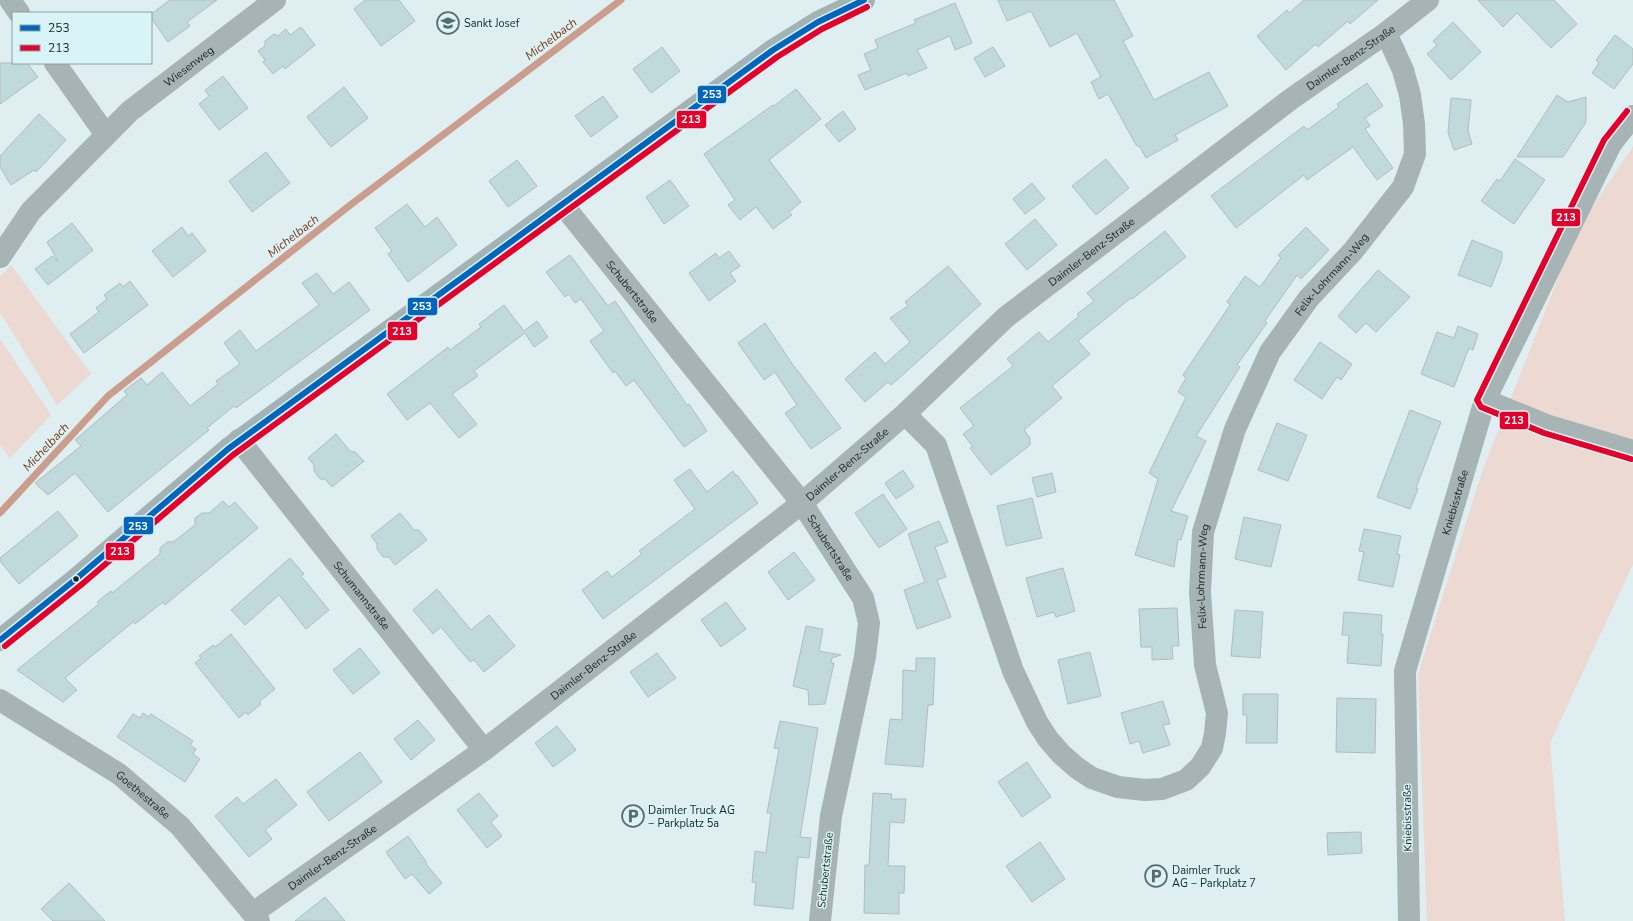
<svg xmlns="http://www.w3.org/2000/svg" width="1633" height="921" viewBox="0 0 1633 921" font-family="'Nunito Sans',sans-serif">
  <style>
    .green { fill: #ecd9d1 }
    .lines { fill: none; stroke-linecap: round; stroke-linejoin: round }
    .stream { stroke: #ca9d8d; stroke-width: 7 }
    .building { fill: #c0dadc; stroke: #b1bcbe }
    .minor { stroke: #a6b4b5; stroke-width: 22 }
    .tertiary { stroke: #a6b4b5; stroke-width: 22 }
    .secondary { stroke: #a3b2b4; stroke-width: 22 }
    .bus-1-casing { stroke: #d9f4f6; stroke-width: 9 }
    .bus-2-casing { stroke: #d9f4f6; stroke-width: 9 }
    .bus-1 { stroke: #0065bd; stroke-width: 6 }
    .bus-2 { stroke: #e4002b; stroke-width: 6 }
    .bus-dot { fill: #192223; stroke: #d9f4f6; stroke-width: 1.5 }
    .labels { text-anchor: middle; stroke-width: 3; stroke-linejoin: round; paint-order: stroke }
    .poi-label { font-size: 11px; fill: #192223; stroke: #d9f4f6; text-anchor: start }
    .street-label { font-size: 11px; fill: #192223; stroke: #d9f4f6 }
    .water-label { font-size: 12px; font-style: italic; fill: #852e0f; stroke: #d9f4f6 }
    .line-badge { stroke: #d9f4f6; stroke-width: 1.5 }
    .badge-label { font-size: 11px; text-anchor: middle; font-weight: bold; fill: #fff }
  </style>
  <rect width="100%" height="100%" fill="#dfeef0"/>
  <g class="green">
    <polygon points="1633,146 1633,564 1550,743 1565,921 1427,921 1418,674 1483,469 1577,230"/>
    <polygon points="11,265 91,374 57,405 0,312 0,277"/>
    <polygon points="0,339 51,415 10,458 0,445"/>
  </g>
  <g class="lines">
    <polyline class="stream" points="0,513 108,396 349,206 621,0"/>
  </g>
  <g class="building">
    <polygon points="170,0 217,0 187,22 190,26 168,42 151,18 151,14"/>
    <polygon points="365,0 399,0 415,21 381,46 354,9"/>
    <polygon points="998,0 1114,0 1133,36 1123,41 1154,100 1209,72 1228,106 1175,135 1178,140 1146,158 1140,147 1136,145 1108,94 1099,99 1091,82 1101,77 1077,33 1050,47 1031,11 1007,21"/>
    <polygon points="1304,0 1378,0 1350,24 1348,21 1318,47 1316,44 1286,70 1257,36 1287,10 1289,13"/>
    <polygon points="1478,0 1554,0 1577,24 1551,48 1517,13 1503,27"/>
    <polygon points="955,3 972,43 955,50 950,36 917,50 927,68 908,76 907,73 865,90 858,75 871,70 864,54 878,48 875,40 916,23 914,20"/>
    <polygon points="1453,22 1481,52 1451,80 1427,54 1437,45 1433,41"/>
    <polygon points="301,27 315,45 285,69 283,66 273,74 263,62 265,60 258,51 265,46 265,41 274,34 278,36 286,29 290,35"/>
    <polygon points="1615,35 1633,49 1633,64 1614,89 1592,73 1599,63 1596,60"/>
    <polygon points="662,47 680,71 651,93 633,69"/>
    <polygon points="993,47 1005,66 985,77 974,58"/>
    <polygon points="0,63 27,63 38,77 0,104"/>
    <polygon points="223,76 248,108 219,130 199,104 209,96 205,90"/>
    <polygon points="1367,83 1383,106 1365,118 1370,126 1365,129 1393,168 1377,180 1353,147 1307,180 1304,175 1236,228 1211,196 1304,126 1307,130 1339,107 1337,104"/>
    <polygon points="344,87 368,118 331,147 307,117"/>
    <polygon points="796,89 821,119 769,160 801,202 789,212 792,215 773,229 756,207 740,220 728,205 735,200 704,154 773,105 774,106"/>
    <polygon points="1557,95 1568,102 1586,97 1586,122 1563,157 1517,157"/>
    <polygon points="603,96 618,117 591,137 575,116"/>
    <polygon points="1451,98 1471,100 1468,131 1472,144 1454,150 1448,132"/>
    <polygon points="843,111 856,129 839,142 825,125"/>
    <polygon points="39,114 66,140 36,172 34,170 11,185 0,167 0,156"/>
    <polygon points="266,152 290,183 252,212 229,181"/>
    <polygon points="1106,159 1129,188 1096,215 1072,186"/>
    <polygon points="1515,159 1545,180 1514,224 1481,201 1497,179 1500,181"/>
    <polygon points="517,160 537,186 508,207 489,181"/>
    <polygon points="670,180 689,206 664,224 646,197"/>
    <polygon points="1032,183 1045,199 1025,214 1013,199"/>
    <polygon points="407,204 425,227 437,217 457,245 408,282 388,254 392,251 375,228"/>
    <polygon points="1035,219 1057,245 1027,270 1005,244"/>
    <polygon points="72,223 93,250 48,285 35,269 52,256 58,261 47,242"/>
    <polygon points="182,227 188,236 192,233 206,251 173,277 152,251"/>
    <polygon points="1306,227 1329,250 1301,279 1297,275 1265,321 1267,323 1237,365 1240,367 1196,436 1206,441 1171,511 1188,516 1181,540 1178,539 1174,567 1135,555 1158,479 1149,473 1186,397 1178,392 1186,378 1183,375 1230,305 1227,302 1245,276 1260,287 1281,258 1278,255"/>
    <polygon points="1165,231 1186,257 1132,299 1131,298 1078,341 1090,354 1052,386 1062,398 1024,430 1030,438 1030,445 991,475 970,448 973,447 963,434 974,426 960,408 1013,366 1007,359 1039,332 1048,342 1079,316 1077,314 1094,301 1087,293"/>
    <polygon points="1472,240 1502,252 1502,259 1491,287 1458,275"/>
    <polygon points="729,251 740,266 730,273 736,281 709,301 689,273 716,253 719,258"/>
    <polygon points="570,255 608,306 615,301 687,405 689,404 707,431 684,447 634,380 626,386 615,371 613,373 590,341 604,331 581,299 575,303 569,294 565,297 546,272"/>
    <polygon points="948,266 981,304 898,379 891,385 888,382 865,402 845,379 875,352 885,364 910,342 890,318 908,306 905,302"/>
    <polygon points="1378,270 1410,297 1376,332 1366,323 1356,333 1338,316"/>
    <polygon points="317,273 333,294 349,282 370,310 236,408 234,406 207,428 209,430 108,512 75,473 48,495 35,483 81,446 75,440 127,395 124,391 141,378 147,385 162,372 190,406 218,384 216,381 240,364 224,343 240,330 256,351 319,305 302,283"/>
    <polygon points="130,281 148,305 84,353 70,334 99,312 96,308 107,299 104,295 120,283 123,287"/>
    <polygon points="504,305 524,331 537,321 548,337 534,347 525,333 474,371 478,376 452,394 477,424 459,438 430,403 407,420 387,394 448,347 450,350 481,327 479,324"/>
    <polygon points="765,323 791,362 841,428 811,449 785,413 797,405 775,372 764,380 738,343"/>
    <polygon points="1458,326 1478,334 1473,350 1469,348 1454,387 1421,374 1437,332 1454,338"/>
    <polygon points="1320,342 1352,364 1341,380 1337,377 1322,399 1294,380"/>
    <polygon points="1410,410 1441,422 1416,488 1418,489 1410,509 1377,497"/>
    <polygon points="1277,423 1307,435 1288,481 1258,470"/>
    <polygon points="336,434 350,451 355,452 364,461 332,487 325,479 320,479 314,471 314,465 308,458"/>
    <polygon points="690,469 707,492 733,471 736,476 737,475 758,503 603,619 582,590 607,571 612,577 642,554 639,551 695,509 674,480"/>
    <polygon points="903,470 914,487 896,499 885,483"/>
    <polygon points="1052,473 1056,492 1037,497 1032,478"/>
    <polygon points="883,494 907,529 879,548 855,513"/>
    <polygon points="1032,498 1042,538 1006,546 997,506"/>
    <polygon points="223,501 229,507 235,502 258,528 165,605 163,602 135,624 133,622 65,678 77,690 63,702 17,670 99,604 97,602 111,591 112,593 160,554 160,548 167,542 173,542 195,525 195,518 202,513 209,513"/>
    <polygon points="58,511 78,536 19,584 0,561 0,558"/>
    <polygon points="400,513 414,530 419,530 427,540 395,565 389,557 383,557 377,549 377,544 371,536"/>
    <polygon points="1244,517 1281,525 1271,567 1235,559"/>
    <polygon points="939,521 948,542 935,547 946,577 937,580 951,617 917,629 904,590 925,582 908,534"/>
    <polygon points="1364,529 1401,536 1397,554 1400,555 1393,587 1358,580 1364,552 1359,551"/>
    <polygon points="794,552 815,580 788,600 768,572"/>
    <polygon points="290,558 304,574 301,576 329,610 306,629 279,595 245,625 231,610"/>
    <polygon points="1063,568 1075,611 1056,617 1054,612 1037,617 1026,578"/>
    <polygon points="437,589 471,630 489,615 515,646 484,672 474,660 470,662 441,627 433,634 413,610"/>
    <polygon points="726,602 746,629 721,647 701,620"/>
    <polygon points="1177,608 1179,646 1172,646 1173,659 1152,660 1152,647 1141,647 1139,609"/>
    <polygon points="1235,610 1263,612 1260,658 1231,656"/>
    <polygon points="1344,612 1382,615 1381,634 1383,634 1381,666 1347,663 1349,635 1342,635"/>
    <polygon points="806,626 823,629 819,651 841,655 832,658 831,663 834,663 825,704 809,705 808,690 793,686"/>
    <polygon points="231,634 275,689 259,702 261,704 248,715 246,712 239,718 195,663 201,658 199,656 213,645 215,647"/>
    <polygon points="360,648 380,673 353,694 333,670"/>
    <polygon points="1090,652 1101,696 1068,704 1058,660"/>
    <polygon points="657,653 676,678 648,697 630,672"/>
    <polygon points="916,658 935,658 933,705 928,705 923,767 885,764 890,719 902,720 903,670 916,671"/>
    <polygon points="1243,694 1278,694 1277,743 1246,743 1247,715 1243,715"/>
    <polygon points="1337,698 1376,699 1375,753 1336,752"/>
    <polygon points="1163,701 1170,724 1163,725 1170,745 1143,753 1139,741 1130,744 1121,713"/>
    <polygon points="143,713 149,717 151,714 193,741 190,745 196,749 193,754 200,759 185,782 117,737 133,714 140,718"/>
    <polygon points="418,720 435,740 411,760 394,739"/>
    <polygon points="780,721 818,728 800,837 811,838 809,858 798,857 793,909 754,905 756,883 752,882 755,851 766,853 771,813 767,813 779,749 774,748"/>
    <polygon points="557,726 576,750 553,767 535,743"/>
    <polygon points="360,752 382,782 329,821 307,792"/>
    <polygon points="1027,762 1051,797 1022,817 998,782"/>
    <polygon points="276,779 297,805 265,830 272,839 249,857 215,816 237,797 243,804"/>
    <polygon points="479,793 498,816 491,822 502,836 487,848 457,810"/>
    <polygon points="873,793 892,794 891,799 906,799 904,823 890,822 888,866 905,866 904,893 899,893 899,914 864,913 865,865 869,865"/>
    <polygon points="1361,832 1362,853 1328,855 1327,833"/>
    <polygon points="408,836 427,863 426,864 442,883 429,894 412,874 405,879 386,852"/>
    <polygon points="1040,842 1065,879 1032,902 1006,866"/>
    <polygon points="69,883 105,921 53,921 41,909"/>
    <polygon points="325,897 345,921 295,921"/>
  </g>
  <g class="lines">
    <g class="minor">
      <polyline points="10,0 19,13"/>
      <polyline points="55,63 106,135"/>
      <path id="s1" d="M563 205 802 503 863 598 869 623 865 657 831 816 820 921"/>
      <path id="s2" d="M0 257 31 211 130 111 275 0"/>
      <polyline points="1485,400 1546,425 1633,451"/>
      <path id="s3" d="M905 414 936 445 1013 671 1037 722 1048 739 1061 754 1077 768 1092 778 1118 787 1145 790 1162 789 1186 780 1200 767 1212 748 1215 733 1217 713 1205 665 1200 592 1203 532 1235 429 1270 352 1309 298 1353 251 1403 187 1415 154 1414 124 1410 95 1403 70 1386 33"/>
      <path id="s4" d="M239 440 484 750"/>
      <path id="s5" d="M253 913 484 750 802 503 905 414 1006 317 1291 99 1386 33 1428 0"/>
      <path id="s6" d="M1409 921 1405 671 1485 400 1611 144 1633 116"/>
    </g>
    <path class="tertiary" id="s7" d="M0 700 119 774 180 826 259 921"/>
    <polyline class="secondary" points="0,640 76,579 228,449 773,50 818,22 864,0"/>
    <g class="bus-1-casing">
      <polyline id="bus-1" points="0,640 76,579 228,449 773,50 818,22 864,0"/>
    </g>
    <g class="bus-2-casing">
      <g id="bus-2">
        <polyline points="1627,111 1604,140 1477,400 1481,407 1544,433 1631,459"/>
        <polyline points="5,646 81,585 233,455 777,57 822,29 867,7"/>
      </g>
    </g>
    <use href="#bus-1" class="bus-1"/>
    <use href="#bus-2" class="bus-2"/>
  </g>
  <defs>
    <g id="school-ring" transform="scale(1.15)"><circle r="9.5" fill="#d9f4f6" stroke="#5e696b" stroke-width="1.5"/><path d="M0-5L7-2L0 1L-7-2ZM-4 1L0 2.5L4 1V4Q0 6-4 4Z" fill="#5e696b"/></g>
    <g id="parking-ring" transform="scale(1.15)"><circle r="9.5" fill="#d9f4f6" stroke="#5e696b" stroke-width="1.5"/><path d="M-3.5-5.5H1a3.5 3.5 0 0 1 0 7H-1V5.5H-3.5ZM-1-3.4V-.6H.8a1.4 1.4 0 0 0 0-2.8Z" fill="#5e696b"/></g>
  </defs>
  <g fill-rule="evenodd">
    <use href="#school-ring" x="448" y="23"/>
    <use href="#parking-ring" x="633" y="816"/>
    <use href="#parking-ring" x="1156" y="876"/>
  </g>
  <circle class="bus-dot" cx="76" cy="579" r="3.5"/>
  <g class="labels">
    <g class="poi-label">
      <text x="464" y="27">Sankt Josef</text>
      <text x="648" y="814">Daimler Truck AG<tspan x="648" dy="13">− Parkplatz 5a</tspan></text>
      <text x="1172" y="874">Daimler Truck<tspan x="1172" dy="13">AG − Parkplatz 7</tspan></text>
    </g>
    <g class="street-label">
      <text dy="4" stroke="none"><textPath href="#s5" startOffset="1393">Daimler-Benz-Straße</textPath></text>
      <text dy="4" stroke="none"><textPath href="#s2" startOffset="270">Wiesenweg</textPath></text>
      <text dy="4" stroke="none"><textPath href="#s5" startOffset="1069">Daimler-Benz-Straße</textPath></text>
      <text dy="4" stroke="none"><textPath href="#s3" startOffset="1067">Felix-Lohrmann-Weg</textPath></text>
      <text dy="4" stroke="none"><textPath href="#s1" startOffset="111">Schubertstraße</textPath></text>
      <text dy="4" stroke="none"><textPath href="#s5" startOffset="745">Daimler-Benz-Straße</textPath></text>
      <text dy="4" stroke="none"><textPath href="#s6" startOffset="426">Kniebisstraße</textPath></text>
      <text dy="4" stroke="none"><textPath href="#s1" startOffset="435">Schubertstraße</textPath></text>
      <text dy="4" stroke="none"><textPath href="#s3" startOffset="731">Felix-Lohrmann-Weg</textPath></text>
      <text dy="4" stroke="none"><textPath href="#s4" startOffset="198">Schumannstraße</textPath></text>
      <text dy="4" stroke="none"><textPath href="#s5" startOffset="421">Daimler-Benz-Straße</textPath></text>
      <text dy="4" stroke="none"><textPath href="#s7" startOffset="172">Goethestraße</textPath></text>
      <text transform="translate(1407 818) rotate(-91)" y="4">Kniebisstraße</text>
      <text dy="4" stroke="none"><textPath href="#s5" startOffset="97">Daimler-Benz-Straße</textPath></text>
      <text transform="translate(825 870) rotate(-84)" y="4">Schubertstraße</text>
    </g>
    <g class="water-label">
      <text transform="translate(551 39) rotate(-37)" y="4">Michelbach</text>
      <text transform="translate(293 236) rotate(-38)" y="4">Michelbach</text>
      <text transform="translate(46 447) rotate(-47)" y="4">Michelbach</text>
    </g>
  </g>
  <g class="line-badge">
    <rect x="697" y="85" width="30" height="19" rx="4" fill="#0065bd"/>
    <rect x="676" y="110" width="31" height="19" rx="4" fill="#e4002b"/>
    <rect x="1551" y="208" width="30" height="19" rx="4" fill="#e4002b"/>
    <rect x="407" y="297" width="31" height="19" rx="4" fill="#0065bd"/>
    <rect x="387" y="321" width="31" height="20" rx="4" fill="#e4002b"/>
    <rect x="1499" y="411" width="30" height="19" rx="4" fill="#e4002b"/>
    <rect x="123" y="516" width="31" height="19" rx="4" fill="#0065bd"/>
    <rect x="105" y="542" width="30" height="19" rx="4" fill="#e4002b"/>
  </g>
  <g class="badge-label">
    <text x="712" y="98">253</text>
    <text x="691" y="123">213</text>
    <text x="1566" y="221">213</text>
    <text x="422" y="310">253</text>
    <text x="402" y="335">213</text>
    <text x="1514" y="424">213</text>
    <text x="138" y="530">253</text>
    <text x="120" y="555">213</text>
  </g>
  <rect x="12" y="12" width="140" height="52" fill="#d9f4f6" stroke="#8ca0a2"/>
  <rect x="20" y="25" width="20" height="6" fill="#0065bd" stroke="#8ca0a2"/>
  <text x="48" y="32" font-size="12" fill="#192223">253</text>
  <rect x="20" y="45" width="20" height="6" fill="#e4002b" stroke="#8ca0a2"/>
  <text x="48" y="52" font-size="12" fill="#192223">213</text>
</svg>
